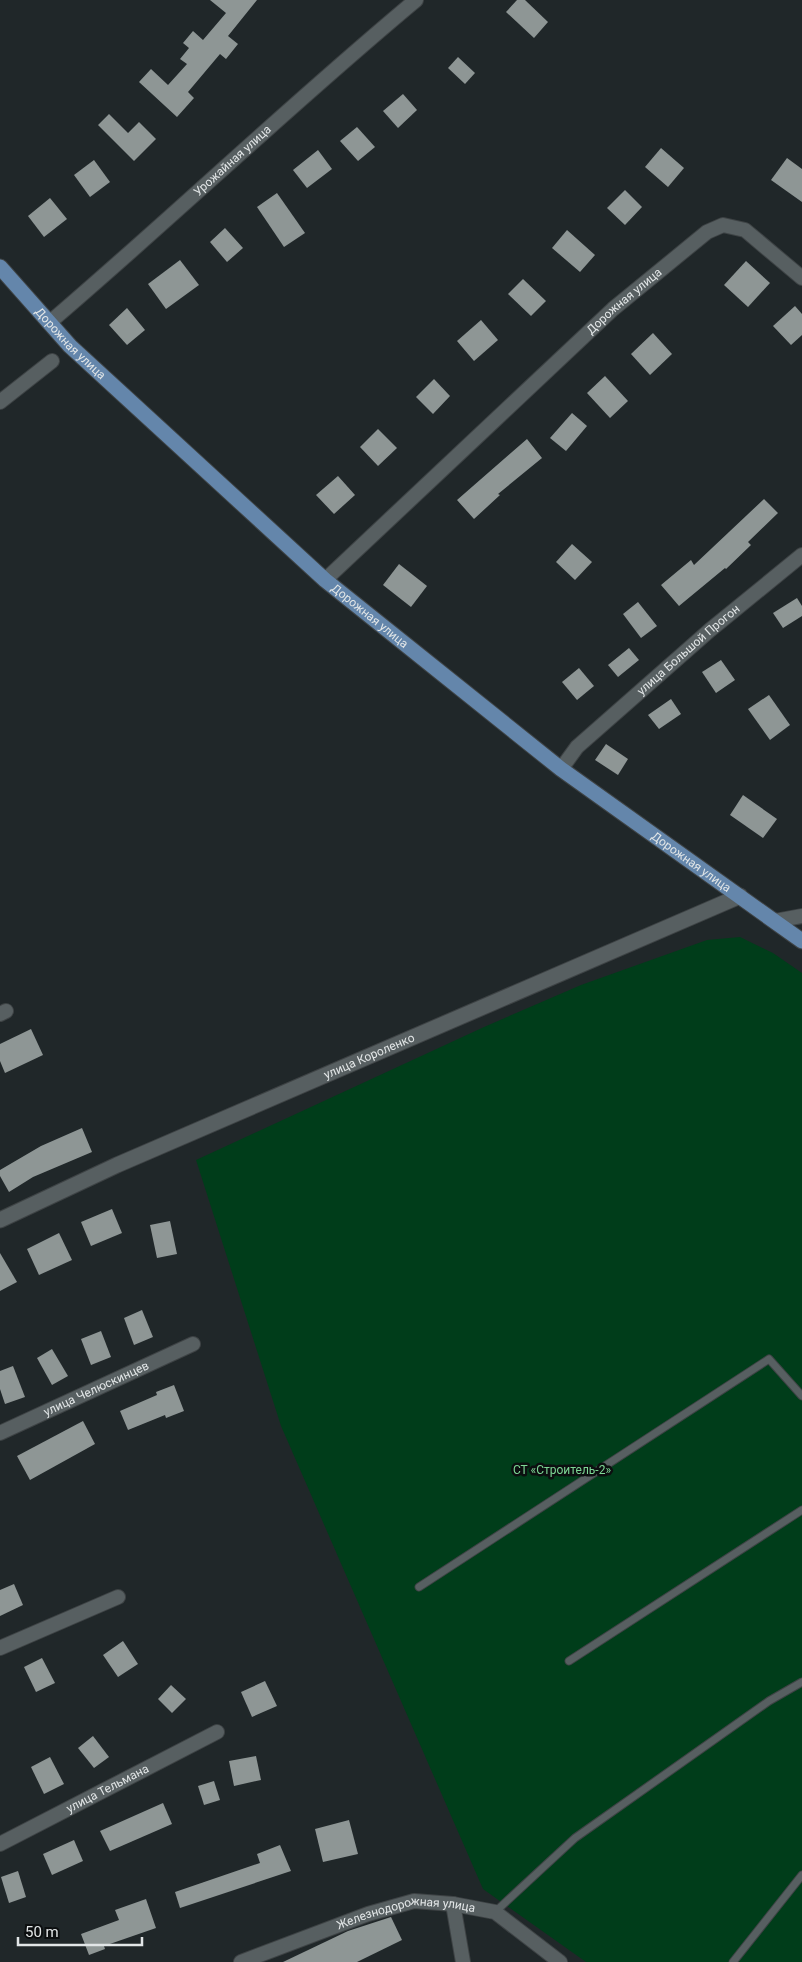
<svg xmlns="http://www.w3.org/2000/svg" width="802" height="1962" viewBox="0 0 802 1962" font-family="Roboto,sans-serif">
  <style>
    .green { fill: #003d1a }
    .building { fill: #8e9695 }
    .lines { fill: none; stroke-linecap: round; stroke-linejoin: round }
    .service-casing { stroke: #3e4345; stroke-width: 9 }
    .minor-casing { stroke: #3e4345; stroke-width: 16 }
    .tertiary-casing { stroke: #3e4345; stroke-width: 17 }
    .primary-casing { stroke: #3e4345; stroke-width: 17 }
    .service { stroke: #575f61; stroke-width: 7 }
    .minor { stroke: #575f61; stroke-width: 14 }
    .tertiary { stroke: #575f61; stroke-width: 15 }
    .primary { stroke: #6486ab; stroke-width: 15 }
    .labels { text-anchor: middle; stroke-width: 5; stroke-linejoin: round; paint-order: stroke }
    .street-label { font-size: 12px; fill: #e2e6e7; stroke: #0c0f10 }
    .park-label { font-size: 12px; fill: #7ed896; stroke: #0c0f10 }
  </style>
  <rect width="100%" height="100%" fill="#202729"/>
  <polygon class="green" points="740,937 773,953 802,973 802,1962 586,1962 483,1889 281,1426 196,1160 484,1027 581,985 707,940"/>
  <g class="building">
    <polygon points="210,0 257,0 228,36 238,44 226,59 220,54 188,92 194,98 177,117 139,82 151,69 168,85 187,64 180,59 189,48 183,43 193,31 203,40 226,13"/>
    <polygon points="517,0 525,0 548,22 534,38 506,12"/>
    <polygon points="458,57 475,73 465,84 448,68"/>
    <polygon points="403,94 417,110 398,128 383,111"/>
    <polygon points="109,114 128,133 139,122 156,139 134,161 98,125"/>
    <polygon points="357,127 375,147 358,161 340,141"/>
    <polygon points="661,148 684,168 668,187 645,167"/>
    <polygon points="318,150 332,169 307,188 293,170"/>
    <polygon points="787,158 802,169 802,202 771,180"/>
    <polygon points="94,160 110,182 90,197 74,175"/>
    <polygon points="625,190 642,207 625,225 607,208"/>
    <polygon points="277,193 305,233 284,247 257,207"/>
    <polygon points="50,198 67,219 44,237 28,216"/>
    <polygon points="225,228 243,248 227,262 210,242"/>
    <polygon points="567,230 595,255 580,272 552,248"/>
    <polygon points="180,260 199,285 166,309 148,284"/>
    <polygon points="746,261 770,283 748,307 724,285"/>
    <polygon points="523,279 546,301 531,316 508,294"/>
    <polygon points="795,306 802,314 802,335 791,345 773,326"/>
    <polygon points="127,308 145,330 127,345 109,325"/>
    <polygon points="481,320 498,340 474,361 457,341"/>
    <polygon points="653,333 672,354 650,375 631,354"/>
    <polygon points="605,376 628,401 610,418 587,393"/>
    <polygon points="434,379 450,396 433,414 416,397"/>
    <polygon points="572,413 587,426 566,451 550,438"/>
    <polygon points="378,429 397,448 378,466 360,447"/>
    <polygon points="527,439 542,458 498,494 500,495 474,519 457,500"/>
    <polygon points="338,476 355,495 334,514 316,495"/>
    <polygon points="764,499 778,513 748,542 751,545 726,569 725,568 679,606 661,585 691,560 694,565"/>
    <polygon points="572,544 592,562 575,580 556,562"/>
    <polygon points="399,564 427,586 411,607 383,585"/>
    <polygon points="797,598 802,606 802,616 783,628 773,613"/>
    <polygon points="638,602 657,626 641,638 623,614"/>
    <polygon points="629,648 639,660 618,677 608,665"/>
    <polygon points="721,660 735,680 716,693 702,672"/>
    <polygon points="579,668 594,686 577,700 562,682"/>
    <polygon points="769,695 790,725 770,740 748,709"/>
    <polygon points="671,699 681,714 659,729 648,715"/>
    <polygon points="606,744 628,759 618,775 595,760"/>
    <polygon points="743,795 777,819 763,838 730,815"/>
    <polygon points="31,1029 43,1055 5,1073 0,1061 0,1044"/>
    <polygon points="82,1128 92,1152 33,1177 9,1192 0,1176 0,1170 41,1146"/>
    <polygon points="112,1209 122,1233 91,1246 81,1222"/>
    <polygon points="170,1221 177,1254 157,1258 150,1225"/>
    <polygon points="59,1233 72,1260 39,1275 27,1249"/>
    <polygon points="0,1253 17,1282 0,1291"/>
    <polygon points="142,1310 153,1337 134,1345 124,1318"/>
    <polygon points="101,1331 111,1357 91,1365 81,1339"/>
    <polygon points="52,1349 68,1376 52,1385 37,1358"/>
    <polygon points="13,1366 25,1397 5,1404 0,1389 0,1371"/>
    <polygon points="174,1385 184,1411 166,1418 165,1415 128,1430 120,1411 157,1395 156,1392"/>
    <polygon points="83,1421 95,1444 30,1480 17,1456"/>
    <polygon points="14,1584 23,1605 0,1616 0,1590"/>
    <polygon points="123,1641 138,1664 118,1677 103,1655"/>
    <polygon points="42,1658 55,1683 36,1692 24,1667"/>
    <polygon points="265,1681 277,1706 252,1717 241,1692"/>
    <polygon points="171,1685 186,1699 172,1713 158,1699"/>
    <polygon points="93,1736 109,1757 94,1768 78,1748"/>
    <polygon points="256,1756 261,1780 234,1786 229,1761"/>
    <polygon points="50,1757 64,1784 44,1794 31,1767"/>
    <polygon points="214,1781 220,1800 204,1805 198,1786"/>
    <polygon points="163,1803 172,1824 110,1851 100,1831"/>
    <polygon points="349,1820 358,1854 323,1862 315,1829"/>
    <polygon points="74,1840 83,1861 52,1875 43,1854"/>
    <polygon points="280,1845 291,1871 180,1908 175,1892 260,1863 257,1854"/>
    <polygon points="18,1871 26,1897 9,1903 1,1877"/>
    <polygon points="146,1899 156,1928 104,1946 105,1949 89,1955 81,1934 119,1920 115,1910"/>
    <polygon points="391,1917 402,1940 357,1962 283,1962 348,1931"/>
  </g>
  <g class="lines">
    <g class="service-casing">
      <g id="service">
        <polyline points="419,1587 769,1359 802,1396"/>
        <polyline points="569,1661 802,1510"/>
        <polyline points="495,1912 575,1838 769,1701 802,1682"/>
        <polyline points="733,1962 802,1875"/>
      </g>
    </g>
    <g class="minor-casing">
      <g id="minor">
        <path id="s1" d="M49 323C173 217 291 104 416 0"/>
        <polyline points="0,402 52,361"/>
        <path id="s2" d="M325 580 613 309 707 232 723 225 745 230 802 278"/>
        <path id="s3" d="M561 769 577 747 710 630 802 555"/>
        <polyline points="775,921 802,916"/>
        <polyline points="0,1014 6,1011"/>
        <path id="s4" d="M0 1433 193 1344"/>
        <polyline points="0,1648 118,1597"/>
        <path id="s5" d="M0 1844 217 1732"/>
        <polyline points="453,1904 463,1962"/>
        <path id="s6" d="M241 1962 368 1914 414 1901 453 1904 495 1912 560 1962"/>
      </g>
    </g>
    <g class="tertiary-casing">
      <g id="tertiary">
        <path id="s7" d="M0 1220 117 1165 740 896"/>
      </g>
    </g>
    <g class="primary-casing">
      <g id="primary">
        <path id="s8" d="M0 267 70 346 325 580 561 769 802 941"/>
      </g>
    </g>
    <use href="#service" class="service"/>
    <use href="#minor" class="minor"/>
    <use href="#tertiary" class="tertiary"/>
    <use href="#primary" class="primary"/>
  </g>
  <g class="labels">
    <g class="street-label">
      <text dy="4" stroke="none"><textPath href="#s1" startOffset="245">Урожайная улица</textPath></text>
      <text dy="4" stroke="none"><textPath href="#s2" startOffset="409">Дорожная улица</textPath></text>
      <text dy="4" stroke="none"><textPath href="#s8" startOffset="104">Дорожная улица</textPath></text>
      <text dy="4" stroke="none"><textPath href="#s8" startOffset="509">Дорожная улица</textPath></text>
      <text dy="4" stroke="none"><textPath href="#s3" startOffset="175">улица Большой Прогон</textPath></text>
      <text dy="4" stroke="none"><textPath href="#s8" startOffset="914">Дорожная улица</textPath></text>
      <text dy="4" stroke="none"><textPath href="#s7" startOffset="404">улица Короленко</textPath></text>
      <text dy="4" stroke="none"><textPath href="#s4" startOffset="106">улица Челюскинцев</textPath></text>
      <text dy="4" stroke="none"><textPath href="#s5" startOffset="121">улица Тельмана</textPath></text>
      <text dy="4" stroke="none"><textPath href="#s6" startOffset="174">Железнодорожная улица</textPath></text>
    </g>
    <g class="park-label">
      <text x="562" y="1474">СТ «Строитель-2»</text>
    </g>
  </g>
  <path d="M18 1937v8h124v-8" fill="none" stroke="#e2e6e7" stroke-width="2.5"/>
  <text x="25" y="1937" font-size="15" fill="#e2e6e7" stroke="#0c0f10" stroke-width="4" paint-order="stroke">50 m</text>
</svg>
